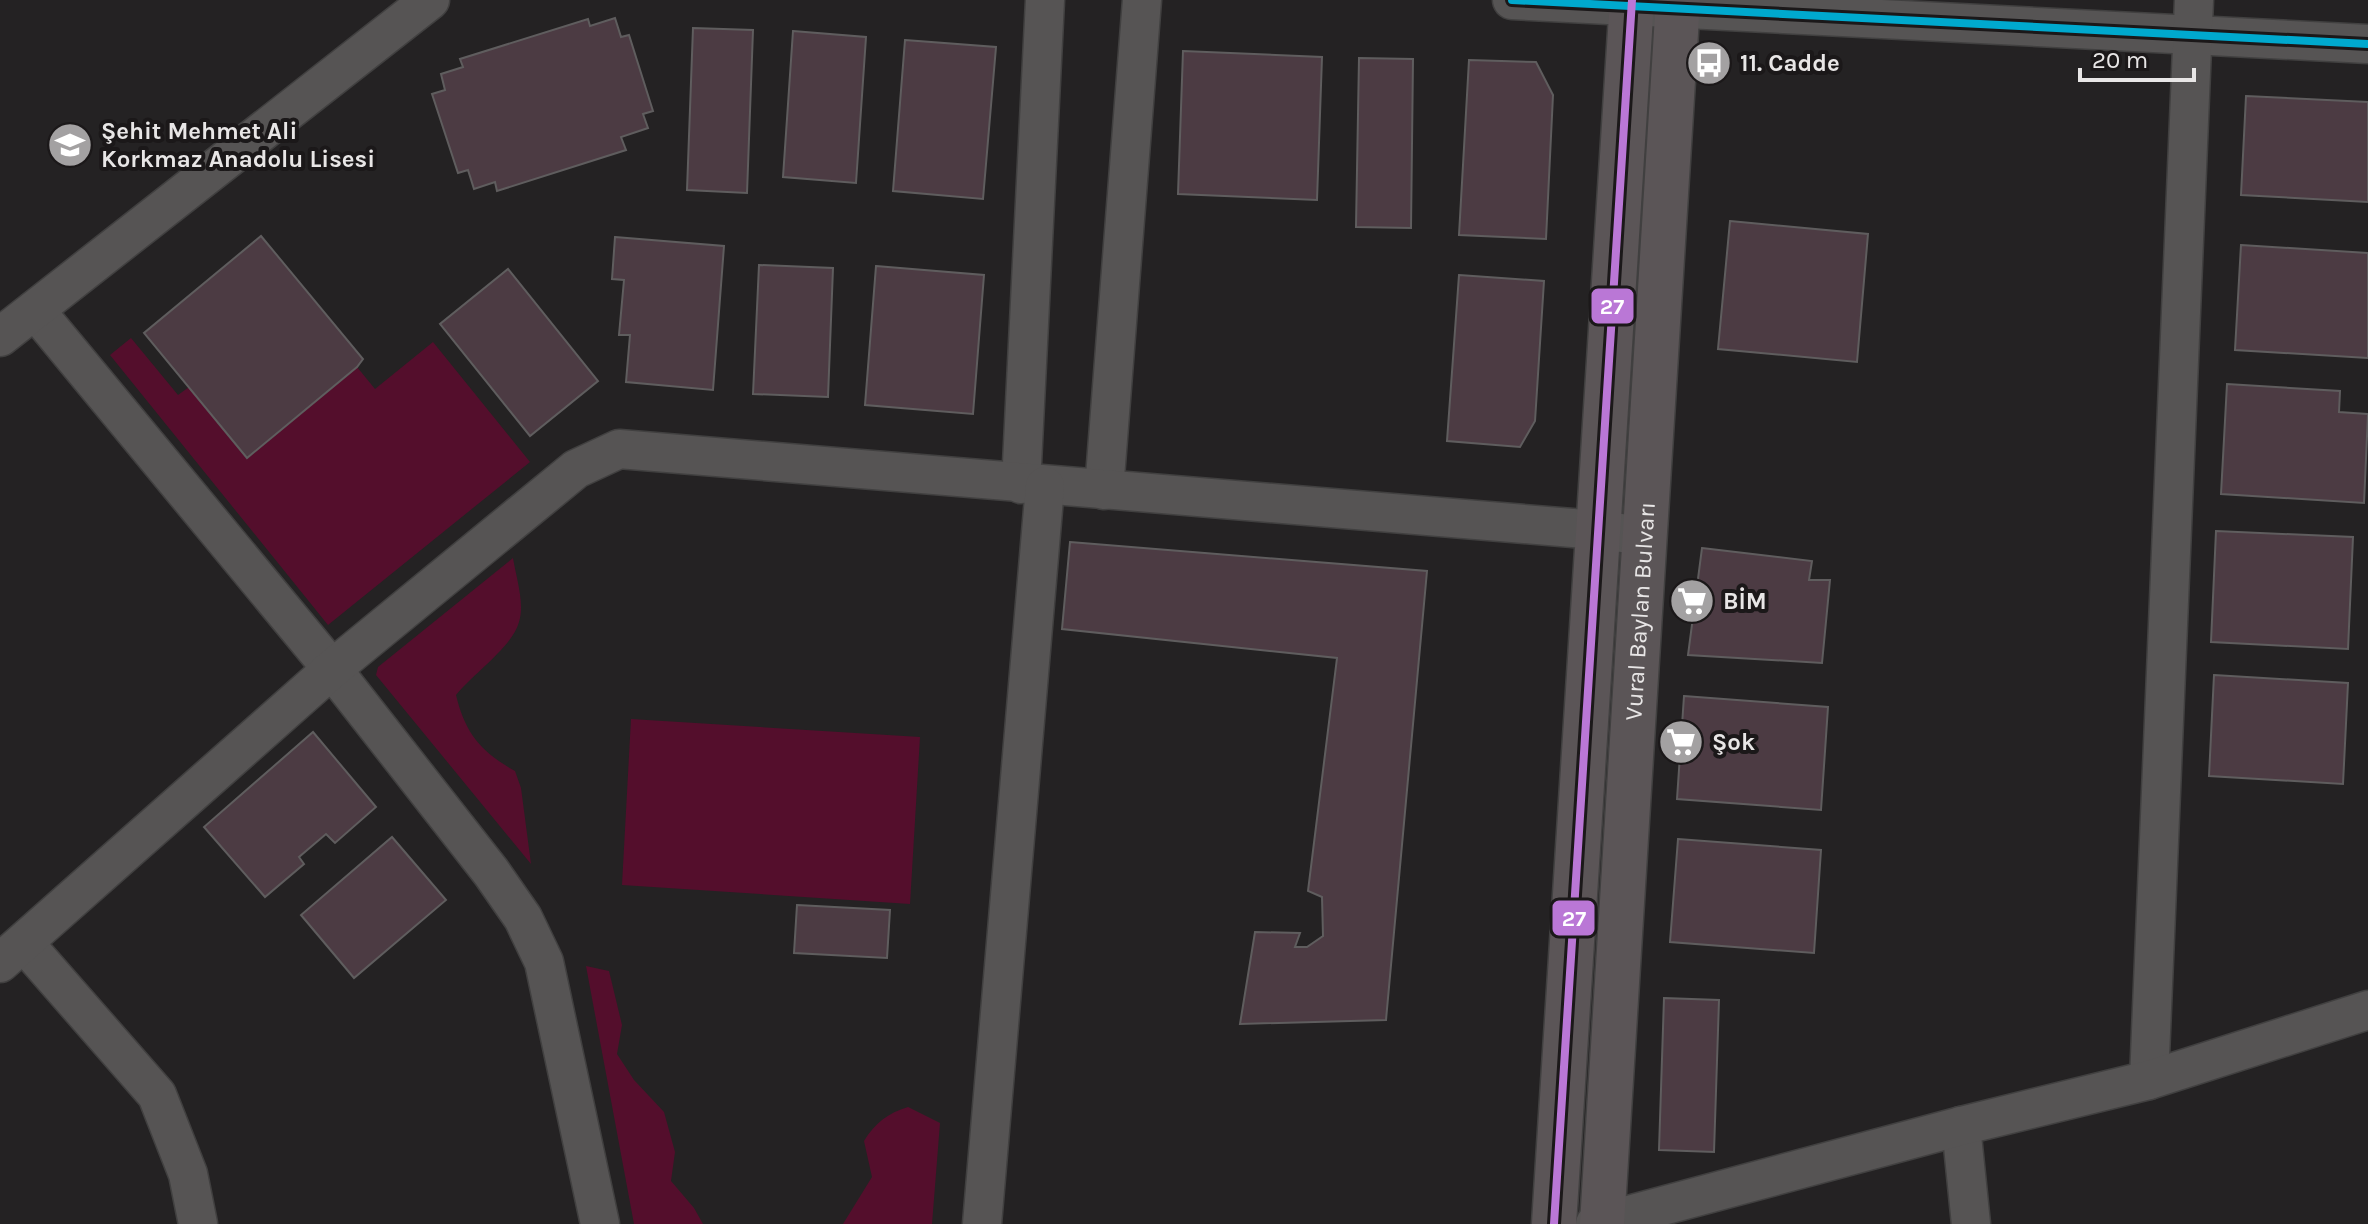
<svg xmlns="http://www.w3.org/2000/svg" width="2368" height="1224" viewBox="0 0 2368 1224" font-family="Karla,sans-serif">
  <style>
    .green { fill: #540e2c }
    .building { fill: #4c3b43; stroke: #5f5d5e; stroke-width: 2 }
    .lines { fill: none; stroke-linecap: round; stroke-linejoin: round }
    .minor-casing { stroke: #414040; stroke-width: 41 }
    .major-casing { stroke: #414040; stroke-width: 47 }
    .minor { stroke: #565454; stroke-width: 38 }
    .major { stroke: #5b5557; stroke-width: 44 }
    .bus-1-casing { stroke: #1b1819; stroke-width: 14 }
    .bus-2-casing { stroke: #1b1819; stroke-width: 14 }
    .bus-1 { stroke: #00a9ce; stroke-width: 8 }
    .bus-2 { stroke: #ba77d6; stroke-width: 8 }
    .labels { text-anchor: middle; stroke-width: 8; stroke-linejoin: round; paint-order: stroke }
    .poi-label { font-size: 24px; font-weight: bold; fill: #e8e6e6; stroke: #1b1819; text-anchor: start }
    .street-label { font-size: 24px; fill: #e8e6e6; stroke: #1b1819 }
    .line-badge { stroke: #1b1819; stroke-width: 3 }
    .badge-label { font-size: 22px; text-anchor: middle; font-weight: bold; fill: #fff }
  </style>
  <rect width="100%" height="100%" fill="#242223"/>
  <g class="green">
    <polygon points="131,338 178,395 189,387 248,458 357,367 375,389 433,342 530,462 328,625 110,355"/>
    <path d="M513 558C516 577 525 603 519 622 513 646 473 674 456 695 465 733 481 752 515 771L521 788 531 864 376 675 378 667Z"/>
    <polygon points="631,719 920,737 910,904 622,885"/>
    <polygon points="586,966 609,971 622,1025 617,1054 634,1080 664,1112 675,1152 671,1181 694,1208 703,1224 634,1224"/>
    <path d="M908 1107 940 1123 932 1224H843L872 1177 864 1141C875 1123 888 1113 908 1107Z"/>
  </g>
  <g class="building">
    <polygon points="615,18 621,37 629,35 653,111 643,114 648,128 621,137 626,150 497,191 495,182 474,189 468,170 458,173 432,94 445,90 441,74 463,67 460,59 588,19 590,26"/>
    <polygon points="693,28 753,30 747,193 687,190"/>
    <polygon points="793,31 866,37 856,183 783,177"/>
    <polygon points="905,40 996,47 983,199 893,191"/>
    <polygon points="1183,51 1322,57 1317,200 1178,194"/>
    <polygon points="1359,58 1413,59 1411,228 1356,227"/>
    <polygon points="1469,60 1536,62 1553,95 1546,239 1459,235"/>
    <polygon points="2246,96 2368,102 2368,202 2241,195"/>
    <polygon points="1730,221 1868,234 1857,362 1718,349"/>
    <polygon points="261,236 363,359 357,367 247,458 144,333"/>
    <polygon points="615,237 724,246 713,390 626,382 630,335 619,335 624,280 612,279"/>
    <polygon points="2241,245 2368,253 2368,358 2235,350"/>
    <polygon points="759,265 833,268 828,397 753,394"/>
    <polygon points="876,266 984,275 973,414 865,405"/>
    <polygon points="508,269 598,381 530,436 440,324"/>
    <polygon points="1459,275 1544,281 1535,421 1520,447 1447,441"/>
    <polygon points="2227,384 2340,391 2339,412 2368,414 2364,503 2221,494"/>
    <polygon points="2216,531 2353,537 2348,649 2211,642"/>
    <polygon points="1070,542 1427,571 1386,1020 1240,1024 1255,932 1300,933 1295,947 1307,947 1323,936 1322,897 1308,891 1337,658 1062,629"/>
    <polygon points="1702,548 1812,561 1809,580 1830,580 1822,663 1688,655"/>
    <polygon points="2214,675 2348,683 2343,784 2209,776"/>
    <polygon points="1684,696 1828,707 1821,810 1677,799"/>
    <polygon points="313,732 376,807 335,843 326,834 299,857 304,864 265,897 204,827"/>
    <polygon points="392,837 446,900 354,978 301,915"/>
    <polygon points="1678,839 1821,850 1814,953 1670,942"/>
    <polygon points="797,905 890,910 887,958 794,953"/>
    <polygon points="1664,998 1719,1000 1714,1152 1659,1150"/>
  </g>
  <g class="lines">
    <g class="minor-casing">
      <g id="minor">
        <polyline points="1512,0 2368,44"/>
        <polyline points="35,310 332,669 491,872 523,918 544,962 600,1224"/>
        <polyline points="0,337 430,0"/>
        <polyline points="1021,484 1045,0"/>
        <polyline points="1104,490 1142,0"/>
        <polyline points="24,943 157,1095 188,1174 198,1224"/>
        <polyline points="0,963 332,669 576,469 619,449 1597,530 1646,536"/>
        <polyline points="2149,1080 2194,0"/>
        <polyline points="1961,1126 1971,1224"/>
        <polyline points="982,1224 1045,486"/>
        <polyline points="1595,1224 1961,1126 2149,1080 2368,1010"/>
      </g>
    </g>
    <g class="major-casing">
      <g id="major">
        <polyline points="1554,1224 1632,0"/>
        <path id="s1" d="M1602 1224 1678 0"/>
      </g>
    </g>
    <use href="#minor" class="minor"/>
    <use href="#major" class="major"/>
    <g class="bus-1-casing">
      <polyline id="bus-1" points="1512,0 2368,44"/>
    </g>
    <g class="bus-2-casing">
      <polyline id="bus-2" points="1554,1224 1632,0"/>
    </g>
    <use href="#bus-1" class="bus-1"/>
    <use href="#bus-2" class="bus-2"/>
  </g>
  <defs>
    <g id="bus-disc" transform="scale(2.3)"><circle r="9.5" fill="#a3a1a2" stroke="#1b1819"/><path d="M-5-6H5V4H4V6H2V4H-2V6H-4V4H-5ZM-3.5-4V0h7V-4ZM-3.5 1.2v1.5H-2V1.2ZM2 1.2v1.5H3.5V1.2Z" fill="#fff"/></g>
    <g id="school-disc" transform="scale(2.3)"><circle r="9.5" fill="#a3a1a2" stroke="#1b1819"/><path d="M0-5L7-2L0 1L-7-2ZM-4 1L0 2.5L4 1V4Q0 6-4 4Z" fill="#fff"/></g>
    <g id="supermarket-disc" transform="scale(2.3)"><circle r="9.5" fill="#a3a1a2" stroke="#1b1819"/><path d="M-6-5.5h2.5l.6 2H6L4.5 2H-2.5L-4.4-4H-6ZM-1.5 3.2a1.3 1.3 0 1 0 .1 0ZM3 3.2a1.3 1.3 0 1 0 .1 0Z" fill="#fff"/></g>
  </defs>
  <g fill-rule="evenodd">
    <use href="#bus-disc" x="1709" y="63"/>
    <use href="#school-disc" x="70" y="145"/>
    <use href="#supermarket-disc" x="1692" y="601"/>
    <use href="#supermarket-disc" x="1681" y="742"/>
  </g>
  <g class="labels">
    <g class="poi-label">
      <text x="1740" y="71">11. Cadde</text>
      <text x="101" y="139">Şehit Mehmet Ali<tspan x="101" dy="28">Korkmaz Anadolu Lisesi</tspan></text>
      <text x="1723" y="609">BİM</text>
      <text x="1712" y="750">Şok</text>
    </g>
    <g class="street-label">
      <text dy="8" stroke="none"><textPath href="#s1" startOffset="614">Vural Baylan Bulvarı</textPath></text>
    </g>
  </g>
  <g class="line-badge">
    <rect x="1590" y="287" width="45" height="38" rx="8" fill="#ba77d6"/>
    <rect x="1551" y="899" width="45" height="38" rx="8" fill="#ba77d6"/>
  </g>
  <g class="badge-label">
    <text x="1612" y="314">27</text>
    <text x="1574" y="926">27</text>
  </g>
  <path d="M2080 68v12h114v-12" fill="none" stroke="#e8e6e6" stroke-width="4"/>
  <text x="2092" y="68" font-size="24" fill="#e8e6e6" stroke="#1b1819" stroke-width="6" paint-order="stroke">20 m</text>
</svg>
